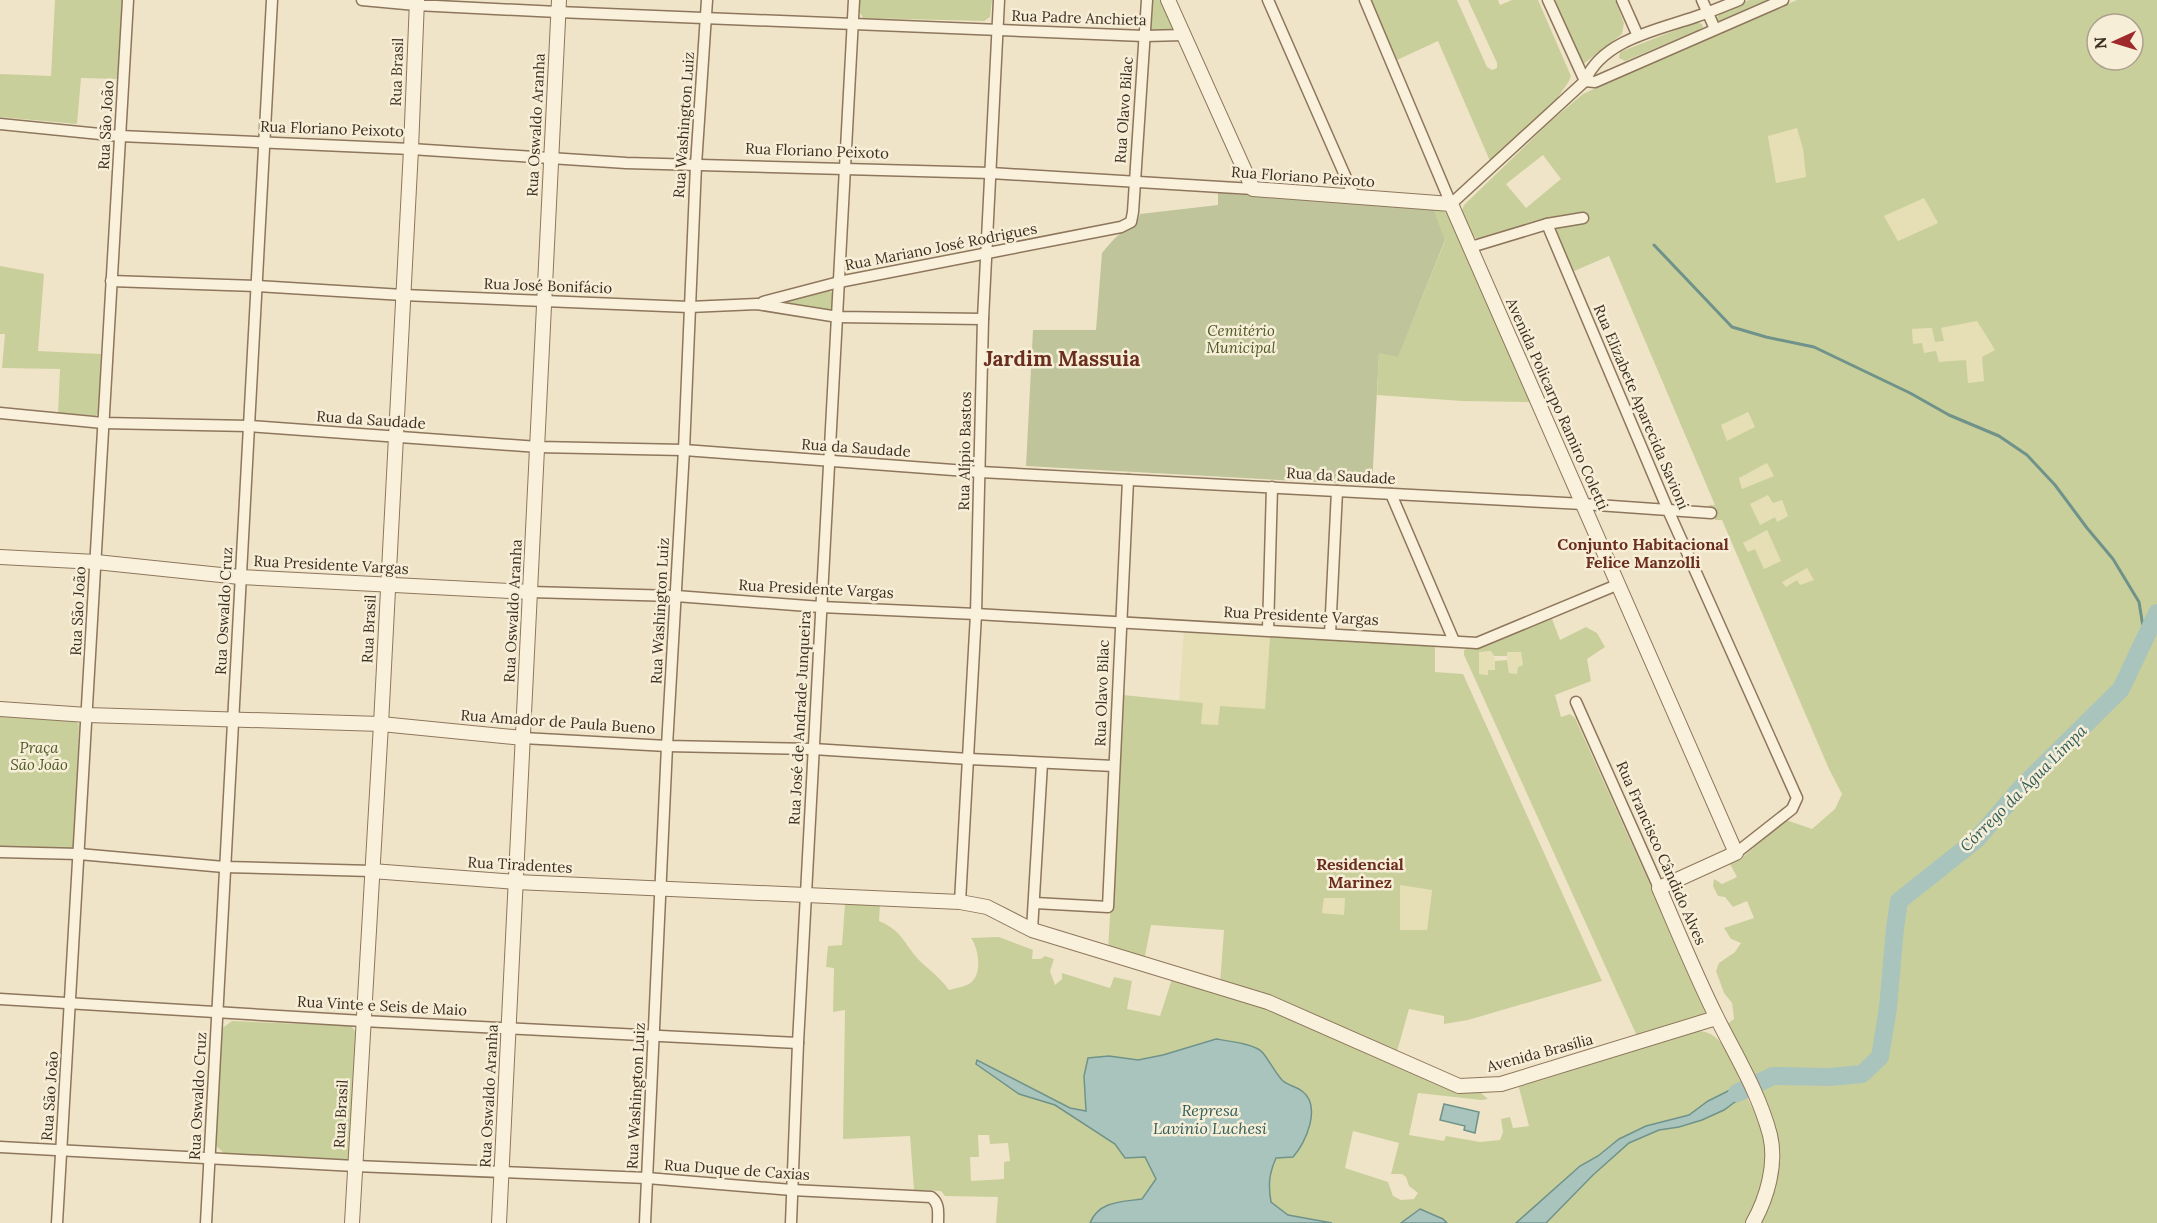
<svg xmlns="http://www.w3.org/2000/svg" width="2157" height="1223" viewBox="0 0 2157 1223" font-family="Lora,serif">
  <style>
    .farmland { fill: #e6deb5 }
    .green { fill: #c9cf9b; fill-rule: evenodd }
    .cemetery { fill: #bfc49a }
    .water { fill: #a9c4bc; stroke: #6f938a; stroke-width: 1.5 }
    .lines { fill: none; stroke-linecap: round; stroke-linejoin: round }
    .stream { stroke: #6f938a; stroke-width: 3 }
    .river { stroke: #a9c4bc; stroke-width: 18 }
    .minor-casing { stroke: #8d765c; stroke-width: 13 }
    .tertiary-casing { stroke: #8d765c; stroke-width: 16 }
    .minor { stroke: #faf1dc; stroke-width: 10 }
    .tertiary { stroke: #faf1dc; stroke-width: 14 }
    .labels { text-anchor: middle; stroke-width: 5; stroke-linejoin: round; paint-order: stroke }
    .street-label { font-size: 15px; fill: #3d2e20; stroke: #f7eed8 }
    .park-label { font-size: 15px; font-style: italic; fill: #4d5a26; stroke: #f7eed8 }
    .neighbourhood-label { font-size: 16px; font-weight: bold; fill: #6b2e1e; stroke: #f7eed8 }
    .water-label { font-size: 16px; font-style: italic; fill: #2f5d5a; stroke: #f7eed8 }
    .district-label { font-size: 21px; font-weight: bold; fill: #6b2e1e; stroke: #f7eed8 }
  </style>
  <rect width="100%" height="100%" fill="#f0e4c8"/>
  <g class="farmland">
    <polygon points="1797,127 1803,149 1806,177 1776,183 1768,136"/>
    <polygon points="1924,197 1938,223 1898,241 1884,216"/>
    <polygon points="1977,321 1995,350 1985,381 1968,383 1913,345 1912,329 1933,328 1943,341 1941,328"/>
    <polygon points="1747,411 1755,427 1727,442 1721,425"/>
    <polygon points="1767,463 1774,476 1743,490 1739,477"/>
    <polygon points="1768,494 1782,500 1788,516 1777,522 1774,517 1760,525 1749,504"/>
    <polygon points="1767,530 1781,561 1764,570 1755,550 1748,552 1743,543"/>
    <polygon points="1807,568 1815,580 1800,586 1798,581 1786,588 1782,581"/>
    <polygon points="1184,631 1270,637 1265,710 1220,707 1218,725 1201,724 1203,703 1179,701"/>
    <polygon points="1491,651 1495,659 1495,670 1488,675 1479,674 1479,652"/>
    <polygon points="1506,652 1521,652 1523,665 1517,674 1509,673"/>
    <polygon points="1399,885 1432,889 1427,930 1400,930"/>
    <polygon points="1324,898 1345,898 1344,915 1322,913"/>
  </g>
  <g class="green">
    <polygon points="55,0 123,0 117,79 81,78 77,124 0,117 0,74 51,76"/>
    <polygon points="859,0 992,0 990,17 984,21 863,18 859,11"/>
    <polygon points="1150,0 1163,0 1175,28 1170,32 1151,32 1148,28"/>
    <path d="M1371 0H1457L1487 67 1492 70 1497 68V63L1468 0H1498L1500 5 1512 0H1538L1571 76C1569 84 1562 89 1558 98L1490 161 1438 41 1397 60Z"/>
    <polygon points="1546,0 1615,0 1624,23 1622,34 1582,65"/>
    <polygon points="1749,0 1768,0 1722,22 1719,21 1717,18 1720,12"/>
    <path d="M1797 0H2157V1223H1759L1776 1155 1726 1025 1734 1019 1732 1003 1724 993 1716 971 1719 963 1735 952 1741 943 1731 939 1724 928 1754 918 1747 901 1733 907 1725 897 1718 896 1713 886 1714 879 1722 884 1737 877 1730 864 1739 860 1786 820 1812 829 1835 809 1842 794 1829 769 1722 520H1715L1713 508 1708 505H1715L1609 256 1572 272 1554 233 1557 228 1480 239 1473 237 1461 213 1464 205 1551 121 1583 94 1649 63ZM2097 24H2133V60H2097ZM1797 128 1803 149 1806 177 1776 183 1768 136ZM1543 155 1561 179 1526 208 1506 184ZM1924 198 1938 223 1898 241 1884 216ZM1977 321 1995 350 1982 357 1984 381 1968 383 1966 360 1939 362 1936 351 1924 353 1922 343 1913 344 1912 329 1932 328 1935 342 1944 341 1941 328ZM1748 412 1755 427 1727 441 1721 425ZM1767 463 1774 476 1742 489 1739 478ZM1768 495 1773 503 1782 500 1788 516 1777 522 1775 517 1760 525 1750 504ZM1767 530 1781 561 1764 569 1755 549 1748 552 1743 543ZM1807 568 1814 580 1800 585 1797 580 1786 587 1782 582Z"/>
    <polygon points="1696,22 1702,24 1703,27 1699,30 1625,61 1619,58 1620,52"/>
    <polygon points="1434,210 1448,212 1531,402 1462,401 1377,395 1379,352 1398,356 1445,241"/>
    <polygon points="0,266 44,274 38,351 101,354 99,413 95,416 58,414 60,369 2,368 5,334 0,334"/>
    <polygon points="829,290 833,294 833,308 830,312 780,304 781,301"/>
    <path d="M1551 616 1560 640 1586 627 1597 633 1605 647 1587 659 1591 681 1555 695 1561 717 1570 714 1575 718 1706 1009 1704 1015 1637 1036 1464 655V650ZM1491 651 1494 656H1507V652H1521L1523 665 1518 667 1517 674 1509 673 1507 660 1495 661V670H1488V675L1479 674V652Z"/>
    <path d="M1270 637 1435 644V672L1463 674 1602 981 1468 1020 1444 1024V1016L1409 1009 1396 1055 1220 984 1224 930 1151 925 1144 961 1108 950 1123 695 1203 703 1201 724 1218 725 1220 706 1265 709ZM1400 885 1432 890 1427 930H1400ZM1324 898H1345L1344 915 1322 913Z"/>
    <polygon points="0,716 75,720 79,725 74,846 69,850 0,847"/>
    <path d="M845 904 880 905 879 921C905 932 904 946 922 963 932 972 941 979 949 990 955 988 963 987 969 984 983 976 979 949 971 938L999 937 1033 950 1032 959H1041L1045 956 1054 959 1050 971 1055 985 1062 979V973L1110 988 1114 977 1132 981 1127 1009 1160 1016 1172 979 1266 1006 1481 1090 1482 1094 1488 1099 1481 1100 1418 1093 1409 1135 1444 1141 1446 1136 1480 1142 1500 1140 1503 1132 1501 1119 1510 1117 1513 1128 1529 1126 1518 1084 1698 1031C1724 1031 1732 1064 1742 1084L1708 1101 1689 1115 1646 1126 1609 1146 1598 1156 1580 1166 1516 1223H1447L1443 1219 1420 1209 1401 1223H1332L1288 1215 1271 1202C1268 1185 1269 1174 1276 1158H1281L1305 1135 1310 1124 1301 1090C1281 1084 1271 1068 1262 1051L1163 1055 1138 1060 1109 1056 1084 1076 1086 1111 1070 1108 977 1060 976 1064 1019 1094 1055 1105 1115 1144 1125 1158 1145 1157 1156 1179 1141 1199C1121 1202 1099 1201 1090 1223H996L998 1197 945 1196 941 1191 914 1190 910 1136 843 1139 845 1010 833 1012 834 968 826 967 828 946 842 945ZM1353 1131 1399 1143 1391 1174H1402L1406 1177 1409 1186 1418 1193 1414 1199 1401 1200 1393 1196 1388 1182 1345 1168ZM978 1135H989L990 1144 1008 1143 1010 1161 1004 1162V1179L971 1181 970 1157H979Z"/>
    <polygon points="232,1021 351,1026 356,1032 351,1157 345,1162 225,1154 216,1146 221,1029"/>
    <path d="M1747 1097C1753 1110 1761 1123 1765 1136 1773 1166 1758 1196 1748 1223H1546L1593 1175 1629 1143 1659 1130 1679 1127 1702 1120 1724 1110 1735 1102Z"/>
  </g>
  <path class="cemetery" d="M1218 193 1434 210 1445 240 1398 357 1379 353 1372 485 1026 466 1033 330H1096L1102 253C1107 247 1113 239 1120 234 1132 227 1135 229 1140 214L1218 205Z"/>
  <g class="water">
    <path d="M1216 1039C1228 1041 1256 1044 1263 1053 1270 1062 1275 1072 1282 1080 1288 1086 1296 1086 1302 1091 1322 1106 1306 1143 1293 1157L1276 1158C1269 1174 1268 1185 1271 1202L1288 1215 1332 1223H1090C1099 1201 1121 1202 1142 1199L1156 1179 1145 1157 1125 1158 1115 1144 1055 1105 1019 1094 976 1064 977 1060 1070 1108 1086 1111 1084 1076 1088 1058 1109 1056 1138 1060 1163 1055Z"/>
    <polygon points="1742,1084 1747,1097 1735,1102 1724,1110 1702,1120 1679,1127 1659,1130 1629,1143 1593,1175 1546,1223 1516,1223 1580,1166 1598,1156 1619,1139 1646,1126 1689,1115 1708,1101"/>
    <polygon points="1444,1104 1479,1112 1475,1133 1464,1130 1465,1126 1440,1120"/>
    <polygon points="1420,1209 1443,1219 1447,1223 1401,1223"/>
  </g>
  <g class="lines">
    <polyline class="stream" points="1654,245 1732,327 1766,337 1814,347 1910,393 1949,415 1999,436 2027,455 2055,485 2087,528 2113,559 2139,602 2145,639"/>
    <polyline class="river" points="1737,1093 1773,1076 1830,1077 1862,1074 1880,1057 1888,1008 1895,928 1899,901 1977,839 2020,789 2121,689 2157,613"/>
    <g class="minor-casing">
      <g id="minor">
        <polyline points="362,0 416,5 558,12 1144,36 1184,35"/>
        <polyline points="1268,0 1354,196"/>
        <path d="M1365 0 1451 204 1585 81C1602 40 1657 30 1695 17 1710 12 1724 6 1739 0"/>
        <polyline points="1548,0 1585,81"/>
        <polyline points="1622,0 1638,36"/>
        <polyline points="1702,0 1715,29"/>
        <polyline points="1585,81 1595,82 1783,0"/>
        <polyline points="0,124 120,136 411,149 626,163 991,173 1253,189"/>
        <polyline points="1547,224 1668,510 1797,798 1792,809 1736,853"/>
        <polyline points="1471,247 1547,224 1583,218"/>
        <polyline points="111,281 257,286 403,295 689,307 757,304 838,317 983,319"/>
        <polyline points="763,302 839,282 1121,227 1131,222 1133,212 1147,0"/>
        <polyline points="0,413 103,423 249,426 538,447 684,450 980,472 1583,504 1711,513"/>
        <polyline points="1391,494 1454,641"/>
        <polyline points="530,592 676,596 821,607 976,614 1477,643 1619,584"/>
        <polyline points="1268,630 1272,487"/>
        <polyline points="1330,634 1337,491"/>
        <polyline points="1576,702 1659,888"/>
        <polyline points="523,738 667,746 813,749 969,759 1114,766"/>
        <polyline points="0,852 79,854 224,867 372,871"/>
        <polyline points="960,902 976,614 983,319 999,0"/>
        <polyline points="1035,903 1108,907 1128,480"/>
        <polyline points="1032,930 1042,763"/>
        <polyline points="0,999 363,1021 798,1043"/>
        <path d="M0 1147 355 1166 647 1178 792 1190 931 1197C940 1204 938 1212 938 1223"/>
        <polyline points="57,1223 128,0"/>
        <polyline points="206,1223 272,0"/>
        <polyline points="645,1223 667,746 684,450 696,165 707,0"/>
        <polyline points="791,1223 798,1043 854,0"/>
      </g>
    </g>
    <g class="tertiary-casing">
      <g id="tertiary">
        <path d="M1168 0 1253 189 1451 204 1736 853 1659 888C1678 932 1696 976 1717 1018 1736 1056 1759 1093 1770 1135 1777 1164 1767 1198 1753 1223"/>
        <polyline points="0,557 96,562 240,577 530,592"/>
        <polyline points="0,709 87,715 381,724 523,738"/>
        <polyline points="372,871 516,882 960,902 987,907 1032,930 1268,1002 1459,1086 1501,1084 1716,1018"/>
        <polyline points="352,1223 381,724 411,149 417,0"/>
        <polyline points="499,1223 559,0"/>
      </g>
    </g>
    <use href="#minor" class="minor"/>
    <use href="#tertiary" class="tertiary"/>
  </g>
  <g class="labels">
    <g class="street-label">
      <text transform="translate(1079 18) rotate(2)" y="5">Rua Padre Anchieta</text>
      <text transform="translate(397 72) rotate(-88)" y="5">Rua Brasil</text>
      <text transform="translate(1124 110) rotate(-86)" y="5">Rua Olavo Bilac</text>
      <text transform="translate(106 125) rotate(-87)" y="5">Rua São João</text>
      <text transform="translate(536 125) rotate(-87)" y="5">Rua Oswaldo Aranha</text>
      <text transform="translate(684 125) rotate(-86)" y="5">Rua Washington Luiz</text>
      <text transform="translate(332 129) rotate(2)" y="5">Rua Floriano Peixoto</text>
      <text transform="translate(817 151) rotate(2)" y="5">Rua Floriano Peixoto</text>
      <text transform="translate(1303 177) rotate(4)" y="5">Rua Floriano Peixoto</text>
      <text transform="translate(941 247) rotate(-11)" y="5">Rua Mariano José Rodrigues</text>
      <text transform="translate(548 286) rotate(2)" y="5">Rua José Bonifácio</text>
      <text transform="translate(1557 404) rotate(66)" y="5">Avenida Policarpo Ramiro Coletti</text>
      <text transform="translate(1641 407) rotate(67)" y="5">Rua Elizabete Aparecida Savioni</text>
      <text transform="translate(371 420) rotate(4)" y="5">Rua da Saudade</text>
      <text transform="translate(856 448) rotate(4)" y="5">Rua da Saudade</text>
      <text transform="translate(965 451) rotate(-89)" y="5">Rua Alípio Bastos</text>
      <text transform="translate(1341 476) rotate(3)" y="5">Rua da Saudade</text>
      <text transform="translate(331 565) rotate(3)" y="5">Rua Presidente Vargas</text>
      <text transform="translate(816 589) rotate(3)" y="5">Rua Presidente Vargas</text>
      <text transform="translate(78 611) rotate(-87)" y="5">Rua São João</text>
      <text transform="translate(224 611) rotate(-87)" y="5">Rua Oswaldo Cruz</text>
      <text transform="translate(513 611) rotate(-87)" y="5">Rua Oswaldo Aranha</text>
      <text transform="translate(660 611) rotate(-87)" y="5">Rua Washington Luiz</text>
      <text transform="translate(1301 616) rotate(3)" y="5">Rua Presidente Vargas</text>
      <text transform="translate(369 629) rotate(-87)" y="5">Rua Brasil</text>
      <text transform="translate(1102 693) rotate(-88)" y="5">Rua Olavo Bilac</text>
      <text transform="translate(800 718) rotate(-87)" y="5">Rua José de Andrade Junqueira</text>
      <text transform="translate(558 722) rotate(4)" y="5">Rua Amador de Paula Bueno</text>
      <text transform="translate(1661 853) rotate(66)" y="5">Rua Francisco Cândido Alves</text>
      <text transform="translate(520 865) rotate(3)" y="5">Rua Tiradentes</text>
      <text transform="translate(382 1006) rotate(3)" y="5">Rua Vinte e Seis de Maio</text>
      <text transform="translate(1540 1053) rotate(-15)" y="5">Avenida Brasília</text>
      <text transform="translate(50 1096) rotate(-86)" y="5">Rua São João</text>
      <text transform="translate(198 1096) rotate(-87)" y="5">Rua Oswaldo Cruz</text>
      <text transform="translate(489 1096) rotate(-87)" y="5">Rua Oswaldo Aranha</text>
      <text transform="translate(636 1096) rotate(-87)" y="5">Rua Washington Luiz</text>
      <text transform="translate(341 1114) rotate(-87)" y="5">Rua Brasil</text>
      <text transform="translate(737 1170) rotate(4)" y="5">Rua Duque de Caxias</text>
    </g>
    <g class="park-label">
      <text x="1241" y="336">Cemitério<tspan x="1241" dy="17">Municipal</tspan></text>
      <text x="39" y="753">Praça<tspan x="39" dy="17">São João</tspan></text>
    </g>
    <g class="neighbourhood-label">
      <text x="1643" y="550">Conjunto Habitacional<tspan x="1643" dy="18">Felice Manzolli</tspan></text>
      <text x="1360" y="870">Residencial<tspan x="1360" dy="18">Marinez</tspan></text>
    </g>
    <g class="water-label">
      <text transform="translate(2023 788) rotate(-45)" y="6">Córrego da Água Limpa</text>
      <text x="1210" y="1116">Represa<tspan x="1210" dy="18">Lavinio Luchesi</tspan></text>
    </g>
    <g class="district-label">
      <text x="1062" y="366">Jardim Massuia</text>
    </g>
  </g>
  <g transform="translate(2115 42) rotate(266)"><circle r="28" fill="#f7eed8" stroke="#ada18e" stroke-width="1.5"/>
  <path d="M0-4.5L10 22L0 15L-10 22Z" fill="#9e2a2b"/>
  <text y="-9" font-size="16" font-weight="bold" text-anchor="middle" fill="#3d2e20">N</text>
  </g>
</svg>
